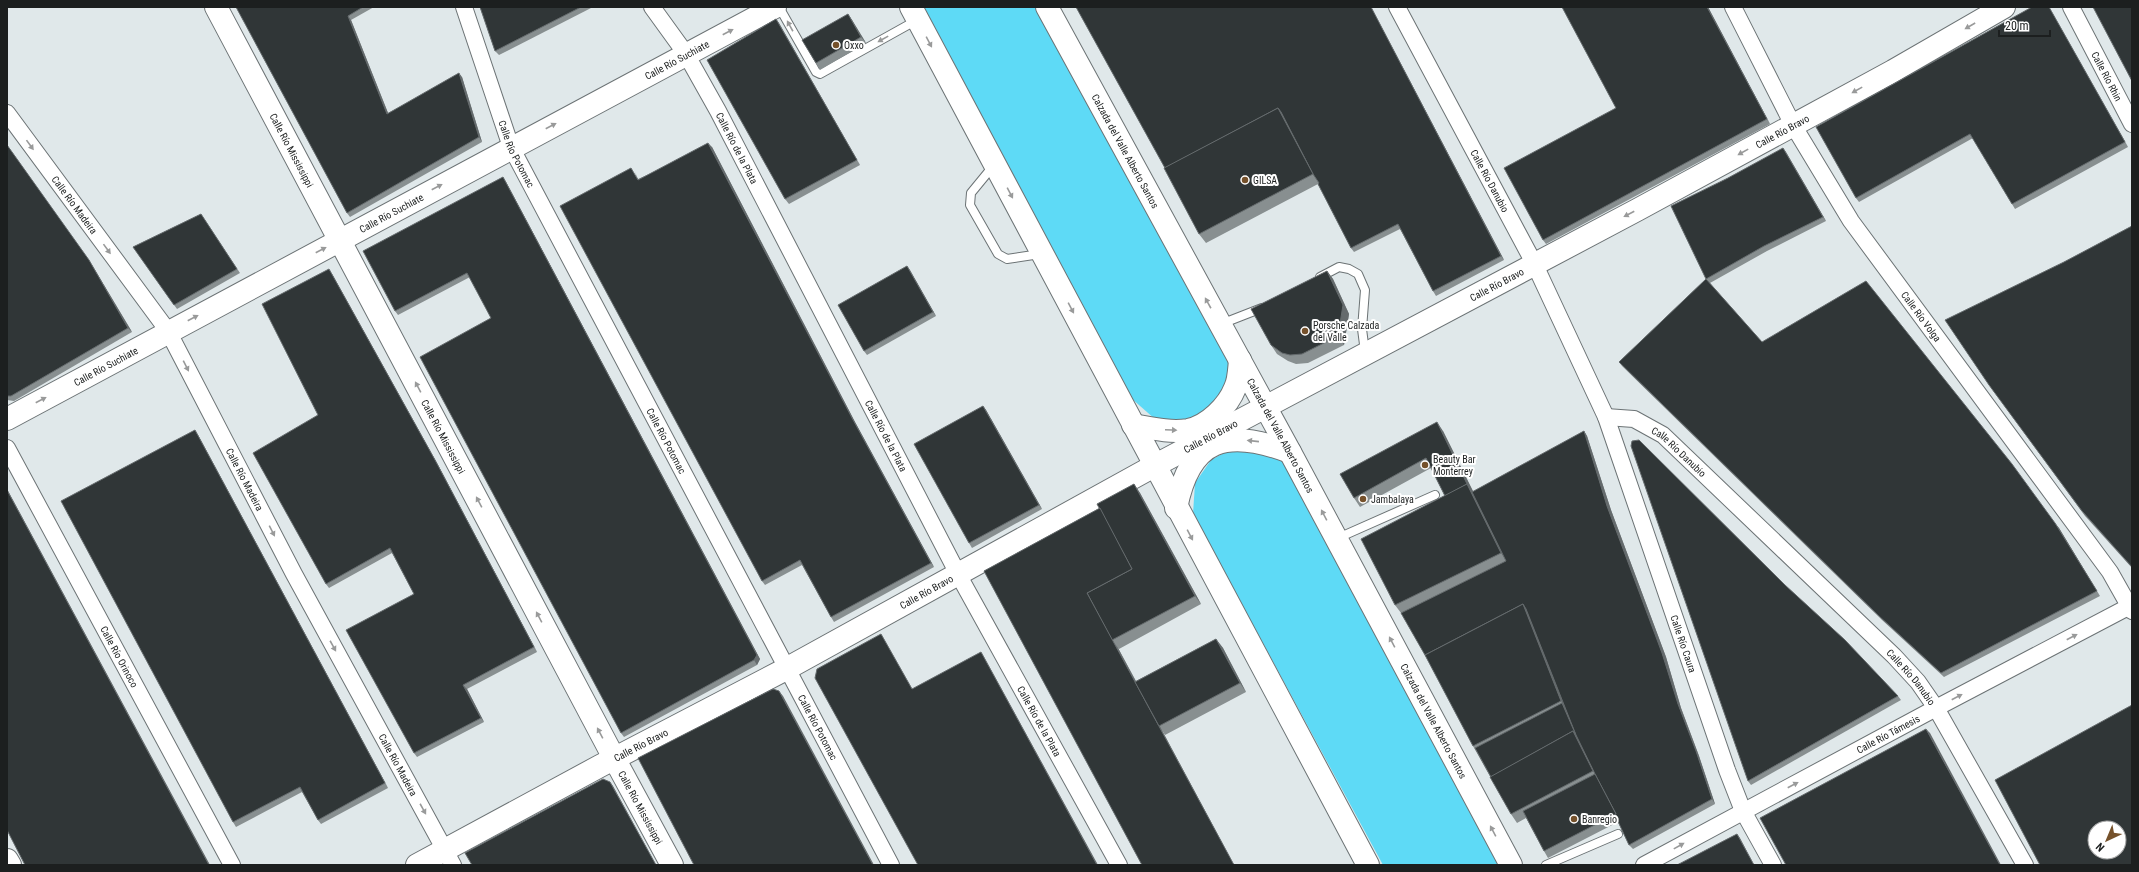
<svg xmlns="http://www.w3.org/2000/svg" width="2139" height="872" viewBox="0 0 2139 872" font-family="'Roboto Condensed',sans-serif">
  <style>
    .green { fill: #5edaf6 }
    .lines { fill: none; stroke-linecap: round; stroke-linejoin: round }
    .lane-casing { stroke: #6c7375; stroke-width: 10 }
    .street-casing { stroke: #6c7375; stroke-width: 18 }
    .secondary-casing { stroke: #6c7375; stroke-width: 24 }
    .lane { stroke: #fff; stroke-width: 8 }
    .street { stroke: #fff; stroke-width: 16 }
    .secondary { stroke: #fff; stroke-width: 22 }
    .wall { fill: #888f90 }
    .shaded-wall { fill: #656b6d }
    .building { fill: #303637; stroke: #656b6d; fill-rule: evenodd }
    .oneway { fill: #999a9a }
    .poi-dot { fill: #75512b; stroke: #fff; stroke-width: 1.5 }
    .labels { text-anchor: middle; stroke-width: 4; stroke-linejoin: round; paint-order: stroke }
    .poi-label { font-size: 10px; fill: #1c1f1f; stroke: #fff; text-anchor: start }
    .street-label { font-size: 10px; fill: #1c1f1f; stroke: #fff }
  </style>
  <rect width="100%" height="100%" fill="#e0e8ea"/>
  <g class="green">
    <polygon points="923,7 1043,7 1231,360 1228,388 1209,415 1186,426 1156,420 1131,398"/>
    <polygon points="1237,446 1288,461 1503,865 1383,865 1193,514 1195,483 1211,460"/>
  </g>
  <g class="lines">
    <g class="lane-casing">
      <g id="lane">
        <polyline points="779,7 816,72 820,74 917,20"/>
        <polyline points="994,165 971,193 970,205 998,254 1007,259 1040,254"/>
        <polyline points="1320,277 1339,267 1349,269 1358,274 1365,290 1362,329 1365,352"/>
        <polyline points="1221,324 1262,308"/>
        <polyline points="1338,538 1435,495"/>
        <polyline points="1546,865 1618,834"/>
      </g>
    </g>
    <g class="street-casing">
      <g id="street">
        <path id="s1" d="M464 7 511 147 891 865"/>
        <path id="s2" d="M652 7 686 54 718 111 958 574 1119 865"/>
        <path id="s3" d="M1397 7 1535 265 1606 417 1727 770 1743 811 1773 865"/>
        <path id="s4" d="M1733 7 1793 125 1851 221 2110 572 2132 611"/>
        <path id="s5" d="M2071 7 2132 124"/>
        <path id="s6" d="M7 113 168 331 294 574 453 865"/>
        <path id="s7" d="M1606 417 1634 419 1663 435 1894 656 1918 682 1936 708 2025 865"/>
        <path id="s8" d="M7 448 232 865"/>
        <path id="s9" d="M1644 865 1936 708 2132 605"/>
      </g>
    </g>
    <g class="secondary-casing">
      <g id="secondary">
        <path id="s10" d="M216 7 614 758 672 865"/>
        <polyline points="911,7 1368,865"/>
        <path id="s11" d="M1047 7 1290 452 1511 865"/>
        <path id="s12" d="M7 419 775 7"/>
        <path d="M1133 425C1150 428 1170 433 1188 430 1208 426 1228 406 1235 388 1239 380 1239 369 1240 360"/>
        <path d="M1176 508C1190 437 1227 428 1290 452"/>
        <polyline points="7,860 10,865"/>
        <path id="s13" d="M417 865 600 766 786 669 1154 466 1637 210 1893 71 2004 7"/>
      </g>
    </g>
    <use href="#lane" class="lane"/>
    <use href="#street" class="street"/>
    <use href="#secondary" class="secondary"/>
  </g>
  <g class="wall">
    <polygon points="236,7 374,7 351,20 388,113 462,77 482,142 350,217 347,213"/>
    <polygon points="480,7 593,7 499,55 495,51"/>
    <polygon points="1076,7 1371,7 1504,260 1436,296 1433,291 1400,229 1354,252 1351,248 1318,184 1206,243 1199,234 1165,168"/>
    <polygon points="1562,7 1708,7 1770,124 1546,244 1543,240 1616,108"/>
    <polygon points="2032,7 2049,7 2128,147 2015,209 1973,138 1859,202 1856,198"/>
    <polygon points="848,14 852,20 866,43 820,70 816,63"/>
    <polygon points="776,19 860,165 789,204 785,199"/>
    <polygon points="7,145 92,265 132,332 14,401 7,400"/>
    <polygon points="712,147 855,422 934,567 834,622 831,617 802,565 765,585 762,581 635,172 638,179"/>
    <polygon points="1783,148 1826,221 1767,251 1710,283 1762,342 2059,528 2100,596 1944,677 1882,620 1622,366 1619,362 1706,279 1728,178"/>
    <polygon points="503,177 506,182 760,659 757,665 624,737 621,733 491,318 470,277 398,315 395,311"/>
    <polygon points="201,214 240,273 177,309 133,247"/>
    <polygon points="2132,226 2132,568 2085,516 1992,389 2064,262"/>
    <polygon points="907,266 936,316 867,355 864,351"/>
    <polygon points="1327,271 1333,279 1349,314 1344,345 1308,363 1296,364 1288,361 1277,354 1271,345"/>
    <polygon points="332,274 438,465 537,652 467,689 484,722 417,757 414,753 414,594 392,553 329,588 326,584 318,415"/>
    <polygon points="983,406 986,410 1042,509 972,548 969,543"/>
    <polygon points="1443,431 1473,492 1584,431 1587,436 1611,510 1666,657 1681,708 1699,756 1715,804 1633,849 1629,845 1618,822 1548,858 1544,851 1526,818 1517,823 1511,814 1473,746 1425,655 1401,613 1395,605 1445,496 1431,468 1360,507 1354,498"/>
    <polygon points="198,435 388,788 321,824 318,820 302,792 236,827 233,822"/>
    <polygon points="1134,484 1140,493 1201,604 1119,649 1118,648 1136,681 1216,639 1223,648 1246,692 1165,735 1161,729 1234,865 1142,865 984,571 1100,508"/>
    <polygon points="1898,696 1901,700 1751,785 1748,781"/>
  </g>
  <g class="shaded-wall">
    <polygon points="1371,7 1504,260 1501,256"/>
    <polygon points="1707,7 1708,7 1770,124 1767,119"/>
    <polygon points="2049,7 2128,147 2125,142"/>
    <polygon points="848,14 852,20 866,43 861,37"/>
    <polygon points="348,16 351,20 390,118 387,114"/>
    <polygon points="776,19 779,23 860,165 857,160"/>
    <polygon points="459,73 462,77 482,142 479,137"/>
    <polygon points="708,143 712,147 855,422 934,567 931,563 852,418"/>
    <polygon points="1783,148 1786,152 1826,221 1823,217"/>
    <polygon points="503,177 506,182 760,659 757,665 754,660"/>
    <polygon points="89,260 92,265 132,332 128,328"/>
    <polygon points="907,266 910,270 936,316 933,312"/>
    <polygon points="329,269 332,274 438,465 537,652 534,647"/>
    <polygon points="1327,271 1333,279 1349,314 1344,345 1338,336"/>
    <polygon points="983,406 986,410 1042,509 1039,505"/>
    <polygon points="1437,422 1443,431 1510,565 1501,553"/>
    <polygon points="195,430 198,435 388,788 385,783"/>
    <polygon points="1584,431 1587,436 1611,510 1666,657 1681,708 1699,756 1715,804 1712,799 1607,506"/>
    <polygon points="1134,484 1140,493 1201,604 1195,596"/>
    <polygon points="7,489 210,865 209,865 7,490"/>
    <polygon points="2055,523 2059,528 2100,596 2097,591"/>
    <polygon points="1523,604 1529,613 1595,774 1573,731"/>
    <polygon points="881,634 884,639 915,694 912,689"/>
    <polygon points="1216,639 1223,648 1246,692 1240,683"/>
    <polygon points="1115,644 1118,648 1234,865"/>
    <polygon points="981,652 984,657 1098,865 1097,865"/>
    <polygon points="463,685 467,689 484,722 481,718"/>
    <polygon points="779,691 783,696 874,865 873,865"/>
    <polygon points="1926,729 1930,733 2001,865 2000,865"/>
    <polygon points="610,782 613,786 656,865"/>
    <polygon points="1737,834 1740,838 1754,865"/>
  </g>
  <g class="building">
    <polygon points="236,7 363,7 348,16 387,114 459,73 479,137 347,213"/>
    <polygon points="480,7 581,7 495,51"/>
    <polygon points="1076,7 1371,7 1501,256 1433,291 1398,224 1351,248 1318,184 1319,183 1313,174 1281,112 1278,108 1165,168"/>
    <polygon points="1562,7 1707,7 1767,119 1543,240 1504,168 1616,108"/>
    <polygon points="2032,7 2049,7 2125,142 2012,204 1970,134 1856,198 1816,127"/>
    <polygon points="2093,7 2132,7 2132,81"/>
    <polygon points="848,14 861,37 816,63 802,40"/>
    <polygon points="776,19 857,160 785,199 707,60"/>
    <polygon points="1278,108 1313,174 1199,234 1164,168"/>
    <polygon points="708,143 852,418 931,563 831,617 800,560 762,581 560,206 631,168 638,180"/>
    <polygon points="7,145 89,260 128,328 11,396 7,396"/>
    <polygon points="1783,148 1823,217 1764,246 1706,279 1762,342 1866,281 2012,464 2055,523 2097,591 1941,673 1879,616 1619,362 1706,279 1671,206 1728,178"/>
    <polygon points="503,177 757,655 754,660 621,733 420,357 491,318 467,273 395,311 363,251"/>
    <polygon points="201,214 237,269 174,305 133,247"/>
    <polygon points="2132,226 2132,567 2082,511 1989,385 1945,320 2064,262"/>
    <polygon points="907,266 933,312 864,351 838,305"/>
    <polygon points="329,269 435,460 534,647 463,685 481,718 414,753 346,630 414,594 390,548 326,584 253,453 318,415 262,304"/>
    <polygon points="1327,271 1343,305 1338,336 1302,354 1290,355 1282,353 1271,345 1251,309"/>
    <polygon points="983,406 1039,505 969,543 914,444"/>
    <polygon points="1437,422 1469,488 1467,484 1445,496 1426,458 1354,498 1340,474"/>
    <polygon points="195,430 385,783 318,820 300,787 233,822 61,501"/>
    <polygon points="1584,431 1607,506 1662,653 1678,704 1696,751 1712,799 1629,845 1615,815 1616,814 1597,778 1576,735 1526,609 1523,604 1425,655 1401,613 1506,561 1472,492"/>
    <polygon points="1639,440 1785,585 1845,640 1898,696 1748,781 1631,446 1632,441"/>
    <polygon points="1134,484 1195,596 1112,640 1087,593 1132,569 1097,504"/>
    <polygon points="1467,484 1501,553 1395,605 1361,539"/>
    <polygon points="7,490 209,865 25,865 7,830"/>
    <polygon points="1100,508 1132,569 1087,593 1234,865 1142,865 984,571"/>
    <polygon points="1523,604 1561,701 1473,746 1425,655"/>
    <polygon points="881,634 912,689 981,652 1097,865 918,865 815,678 817,669"/>
    <polygon points="1216,639 1240,683 1159,726 1135,682"/>
    <polygon points="773,689 779,691 873,865 694,865 638,758"/>
    <polygon points="1562,703 1575,733 1573,731 1491,777 1475,748"/>
    <path d="M2132 705V865H2040L1995 780ZM2095 828H2119V852H2095Z"/>
    <polygon points="1926,729 2000,865 1786,865 1760,818"/>
    <polygon points="1573,731 1593,771 1511,814 1490,777"/>
    <polygon points="1595,774 1616,814 1544,851 1523,811"/>
    <polygon points="603,779 610,782 656,865 472,865 465,853"/>
    <polygon points="1737,834 1754,865 1677,865"/>
  </g>
  <defs><path id="oneway-solid" d="M-6-.8H1V-3.2L6.5 0L1 3.2V.8H-6Z"/></defs>
  <g class="oneway">
    <use href="#oneway-solid" transform="translate(790 26) rotate(-119)"/>
    <use href="#oneway-solid" transform="translate(1970 26) rotate(150)"/>
    <use href="#oneway-solid" transform="translate(728 32) rotate(-28)"/>
    <use href="#oneway-solid" transform="translate(883 39) rotate(151)"/>
    <use href="#oneway-solid" transform="translate(929 42) rotate(62)"/>
    <use href="#oneway-solid" transform="translate(1857 90) rotate(151)"/>
    <use href="#oneway-solid" transform="translate(551 126) rotate(-28)"/>
    <use href="#oneway-solid" transform="translate(30 145) rotate(54)"/>
    <use href="#oneway-solid" transform="translate(1743 152) rotate(151)"/>
    <use href="#oneway-solid" transform="translate(437 187) rotate(-28)"/>
    <use href="#oneway-solid" transform="translate(1010 193) rotate(62)"/>
    <use href="#oneway-solid" transform="translate(1629 214) rotate(152)"/>
    <use href="#oneway-solid" transform="translate(107 249) rotate(54)"/>
    <use href="#oneway-solid" transform="translate(321 250) rotate(-28)"/>
    <use href="#oneway-solid" transform="translate(1208 303) rotate(-119)"/>
    <use href="#oneway-solid" transform="translate(1071 308) rotate(62)"/>
    <use href="#oneway-solid" transform="translate(193 318) rotate(-28)"/>
    <use href="#oneway-solid" transform="translate(186 366) rotate(63)"/>
    <use href="#oneway-solid" transform="translate(418 387) rotate(-118)"/>
    <use href="#oneway-solid" transform="translate(41 400) rotate(-28)"/>
    <use href="#oneway-solid" transform="translate(1171 430) rotate(3)"/>
    <use href="#oneway-solid" transform="translate(1253 441) rotate(-174)"/>
    <use href="#oneway-solid" transform="translate(479 502) rotate(-118)"/>
    <use href="#oneway-solid" transform="translate(1324 515) rotate(-118)"/>
    <use href="#oneway-solid" transform="translate(272 531) rotate(63)"/>
    <use href="#oneway-solid" transform="translate(1190 535) rotate(62)"/>
    <use href="#oneway-solid" transform="translate(539 617) rotate(-118)"/>
    <use href="#oneway-solid" transform="translate(2072 637) rotate(-28)"/>
    <use href="#oneway-solid" transform="translate(1392 642) rotate(-118)"/>
    <use href="#oneway-solid" transform="translate(333 646) rotate(61)"/>
    <use href="#oneway-solid" transform="translate(1957 697) rotate(-28)"/>
    <use href="#oneway-solid" transform="translate(600 733) rotate(-118)"/>
    <use href="#oneway-solid" transform="translate(1793 785) rotate(-28)"/>
    <use href="#oneway-solid" transform="translate(423 809) rotate(61)"/>
    <use href="#oneway-solid" transform="translate(1493 831) rotate(-118)"/>
    <use href="#oneway-solid" transform="translate(1679 846) rotate(-29)"/>
  </g>
  <g class="poi-dot">
    <circle cx="836" cy="45" r="4"/>
    <circle cx="1245" cy="180" r="4"/>
    <circle cx="1305" cy="331" r="4"/>
    <circle cx="1425" cy="465" r="4"/>
    <circle cx="1363" cy="499" r="4"/>
    <circle cx="1574" cy="819" r="4"/>
  </g>
  <g class="labels">
    <g class="poi-label">
      <text x="844" y="49">Oxxo</text>
      <text x="1253" y="184">GILSA</text>
      <text x="1313" y="329">Porsche Calzada<tspan x="1313" dy="12">del Valle</tspan></text>
      <text x="1433" y="463">Beauty Bar<tspan x="1433" dy="12">Monterrey</tspan></text>
      <text x="1371" y="503">Jambalaya</text>
      <text x="1582" y="823">Banregio</text>
    </g>
    <g class="street-label">
      <text dy="4" stroke="none"><textPath href="#s12" startOffset="760">Calle Río Suchiate</textPath></text>
      <text dy="4" stroke="none"><textPath href="#s5" startOffset="78">Calle Río Rhin</textPath></text>
      <text dy="4" stroke="none"><textPath href="#s13" startOffset="1550">Calle Río Bravo</textPath></text>
      <text dy="4" stroke="none"><textPath href="#s2" startOffset="165">Calle Río de la Plata</textPath></text>
      <text dy="4" stroke="none"><textPath href="#s10" startOffset="162">Calle Río Mississippi</textPath></text>
      <text dy="4" stroke="none"><textPath href="#s11" startOffset="164">Calzada del Valle Alberto Santos</textPath></text>
      <text dy="4" stroke="none"><textPath href="#s1" startOffset="156">Calle Río Potomac</textPath></text>
      <text dy="4" stroke="none"><textPath href="#s3" startOffset="197">Calle Río Danubio</textPath></text>
      <text dy="4" stroke="none"><textPath href="#s6" startOffset="114">Calle Río Madeira</textPath></text>
      <text dy="4" stroke="none"><textPath href="#s12" startOffset="436">Calle Río Suchiate</textPath></text>
      <text dy="4" stroke="none"><textPath href="#s13" startOffset="1226">Calle Río Bravo</textPath></text>
      <text dy="4" stroke="none"><textPath href="#s4" startOffset="363">Calle Río Volga</textPath></text>
      <text dy="4" stroke="none"><textPath href="#s12" startOffset="112">Calle Río Suchiate</textPath></text>
      <text dy="4" stroke="none"><textPath href="#s2" startOffset="489">Calle Río de la Plata</textPath></text>
      <text dy="4" stroke="none"><textPath href="#s11" startOffset="488">Calzada del Valle Alberto Santos</textPath></text>
      <text dy="4" stroke="none"><textPath href="#s10" startOffset="486">Calle Río Mississippi</textPath></text>
      <text dy="4" stroke="none"><textPath href="#s13" startOffset="902">Calle Río Bravo</textPath></text>
      <text dy="4" stroke="none"><textPath href="#s1" startOffset="480">Calle Río Potomac</textPath></text>
      <text dy="4" stroke="none"><textPath href="#s7" startOffset="84">Calle Río Danubio</textPath></text>
      <text dy="4" stroke="none"><textPath href="#s6" startOffset="438">Calle Río Madeira</textPath></text>
      <text dy="4" stroke="none"><textPath href="#s13" startOffset="578">Calle Río Bravo</textPath></text>
      <text dy="4" stroke="none"><textPath href="#s3" startOffset="700">Calle Río Caura</textPath></text>
      <text dy="4" stroke="none"><textPath href="#s8" startOffset="237">Calle Río Orinoco</textPath></text>
      <text dy="4" stroke="none"><textPath href="#s7" startOffset="408">Calle Río Danubio</textPath></text>
      <text dy="4" stroke="none"><textPath href="#s2" startOffset="813">Calle Río de la Plata</textPath></text>
      <text dy="4" stroke="none"><textPath href="#s11" startOffset="812">Calzada del Valle Alberto Santos</textPath></text>
      <text dy="4" stroke="none"><textPath href="#s1" startOffset="804">Calle Río Potomac</textPath></text>
      <text dy="4" stroke="none"><textPath href="#s9" startOffset="277">Calle Río Támesis</textPath></text>
      <text dy="4" stroke="none"><textPath href="#s13" startOffset="254">Calle Río Bravo</textPath></text>
      <text dy="4" stroke="none"><textPath href="#s6" startOffset="762">Calle Río Madeira</textPath></text>
      <text dy="4" stroke="none"><textPath href="#s10" startOffset="906">Calle Río Mississippi</textPath></text>
    </g>
  </g>
  <rect width="2139" height="872" fill="none" stroke="#1c1f1f" stroke-width="16"/>
  <g transform="translate(2107 840) rotate(224)"><circle r="19" fill="#ffffff" stroke="#a4a5a5"/>
  <path d="M0-3L7 15L0 10L-7 15Z" fill="#75512b"/>
  <text y="-6" font-size="11" font-weight="bold" text-anchor="middle" fill="#1c1f1f">N</text>
  </g>
  <path d="M1999 30v6h51v-6" fill="none" stroke="#1c1f1f" stroke-width="2"/>
  <text x="2005" y="30" font-size="12" fill="#1c1f1f" stroke="#ffffff" stroke-width="3" paint-order="stroke">20 m</text>
</svg>
